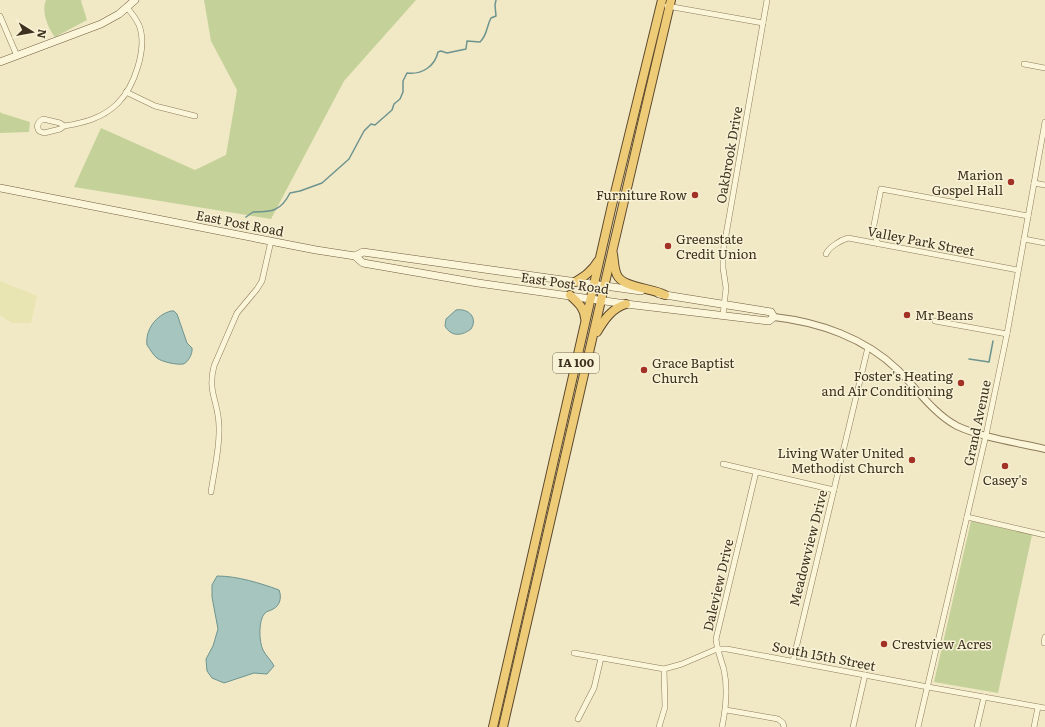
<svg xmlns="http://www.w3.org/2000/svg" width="1045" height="727" viewBox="0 0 1045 727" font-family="Literata,serif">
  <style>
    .farmland { fill: #e8e5b2 }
    .green { fill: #c4d198 }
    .water { fill: #a7c5bf; stroke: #6d948f }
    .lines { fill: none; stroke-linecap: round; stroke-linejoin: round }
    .stream { stroke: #6d948f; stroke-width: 1.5 }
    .minor-casing { stroke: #8e7b5a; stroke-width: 6 }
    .tertiary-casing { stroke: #8e7b5a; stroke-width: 8 }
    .secondary-casing { stroke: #705c3d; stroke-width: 8 }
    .trunk-casing { stroke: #5c482e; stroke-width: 10 }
    .minor { stroke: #fbf5da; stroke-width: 5 }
    .tertiary { stroke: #fbf5da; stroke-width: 6 }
    .secondary { stroke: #fbf5da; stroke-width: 7 }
    .trunk { stroke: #ec7; stroke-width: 8 }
    .poi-dot { fill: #a23225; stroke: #f8f2d6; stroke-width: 1.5 }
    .labels { text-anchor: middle; stroke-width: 3; stroke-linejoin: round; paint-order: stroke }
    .shield { fill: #f8f2d6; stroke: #766b56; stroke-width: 1 }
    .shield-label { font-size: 12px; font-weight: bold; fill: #3e311f }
    .street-label { font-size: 13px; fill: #3e311f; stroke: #f8f2d6 }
    .poi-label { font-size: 13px; fill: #3e311f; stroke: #f8f2d6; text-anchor: end }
  </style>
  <rect width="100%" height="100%" fill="#f1e9c6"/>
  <polygon class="farmland" points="0,281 37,296 31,323 12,323 0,315"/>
  <g class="green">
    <path d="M46 0H82L81 1 87 20 55 37C48 28 41 11 46 0Z"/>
    <polygon points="204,0 416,0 344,81 271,219 74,187 101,128 195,170 226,155 237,90 211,41"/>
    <polygon points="0,111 1,113 30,122 29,132 0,133"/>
    <polygon points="971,521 1032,535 998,693 934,682"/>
  </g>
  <g class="water">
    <path d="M456 310C469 308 478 318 471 329 462 336 451 337 445 326L446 319Z"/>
    <path d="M171 311H174L177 314 187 343 192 348C193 353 188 363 183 364 177 365 162 362 157 358 153 355 150 349 147 345 145 330 156 315 171 311Z"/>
    <path d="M217 576C237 576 260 583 279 590 282 597 280 606 273 609 270 611 267 611 265 613 258 620 259 642 263 650 266 656 271 660 274 666L267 674 254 673 224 683 212 678 207 671 206 659 213 646 218 629 212 597V585Z"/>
  </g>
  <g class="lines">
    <g class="stream">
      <path d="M246 217 253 212C272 212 281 211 290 193L300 191 322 183 349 159 364 131 371 124 375 125 392 110 394 104 400 99 403 92V81L407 73C422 75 435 66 438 52L441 51 447 53 466 49 467 41 480 42C488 34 486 27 491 18L496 16 495 5 496 0"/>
      <polyline points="969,359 989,362 993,341"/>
    </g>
    <g class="minor-casing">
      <g id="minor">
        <polyline points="667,6 763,23"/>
        <polyline points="0,16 17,56"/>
        <polyline points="1024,64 1045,68"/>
        <polyline points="126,92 155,106 195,116"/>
        <path d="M64 126 60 129 44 133 39 131C36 126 38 122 43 119L60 123 64 126C84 123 103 118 118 103 134 87 148 48 139 25 136 19 132 13 127 8"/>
        <polyline points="1034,183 1045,185"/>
        <polyline points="1024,239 1045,243"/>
        <polyline points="878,244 873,230 881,189 1028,216"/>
        <path d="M826 254C829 247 841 240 848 238L1018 270"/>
        <polyline points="723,315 726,288 723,268 723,252 767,0"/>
        <polyline points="935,321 1007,334"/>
        <polyline points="723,464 834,490"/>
        <path d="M211 492C214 471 220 448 219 427 219 402 207 393 214 366L237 313 257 289 262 281 271 241"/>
        <polyline points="967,517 1045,535"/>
        <polyline points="1045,637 1044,643 1045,643"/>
        <polyline points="574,653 664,669 682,664 717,649 727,649 928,687 1045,708"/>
        <polyline points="793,661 868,347"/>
        <polyline points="726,710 778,719 783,723 784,727"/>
        <polyline points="578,719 594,688 601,658"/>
        <polyline points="659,727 665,707 664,669"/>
        <path d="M722 727C726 708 728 689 724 670 721 659 717 650 716 639L756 472"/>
        <polyline points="853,727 865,675"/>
        <polyline points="918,727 986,435 1007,334 1045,122"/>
        <polyline points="977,727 984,697"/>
        <polyline points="1034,727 1038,707"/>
      </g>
    </g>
    <g class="tertiary-casing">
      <path id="tertiary" d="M774 317C819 322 865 338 898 370 916 388 934 414 957 426 980 437 1019 443 1045 449"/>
    </g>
    <g class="secondary-casing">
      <g id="secondary">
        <polyline points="0,62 101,24 119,14 135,0"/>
        <polyline points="0,188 316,250 355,256 363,263 478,283 626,304 769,321 774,317 771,312 659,294"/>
        <polyline points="355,256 363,252 641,291"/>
      </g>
    </g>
    <g class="trunk-casing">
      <g id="trunk">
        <path d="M613 254C614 260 614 269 617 275 623 288 653 288 665 295"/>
        <path d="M575 282C585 276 592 271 598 261"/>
        <path d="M570 295C578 303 584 307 585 318"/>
        <path d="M597 332C604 320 612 308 626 304"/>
        <polyline points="493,727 612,205 662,0"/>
        <polyline points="503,727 613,248 671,0"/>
      </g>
    </g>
    <use href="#minor" class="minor"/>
    <use href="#tertiary" class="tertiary"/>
    <use href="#secondary" class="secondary"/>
    <use href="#trunk" class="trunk"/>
  </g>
  <g class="poi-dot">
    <circle cx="1011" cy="182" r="4"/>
    <circle cx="695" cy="195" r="4"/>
    <circle cx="668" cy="246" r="4"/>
    <circle cx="907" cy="315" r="4"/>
    <circle cx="644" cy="370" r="4"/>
    <circle cx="961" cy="383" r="4"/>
    <circle cx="912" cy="460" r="4"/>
    <circle cx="1005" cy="466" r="4"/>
    <circle cx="884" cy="644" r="4"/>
  </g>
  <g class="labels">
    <rect class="shield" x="553" y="353" width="46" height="20" rx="3"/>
    <g class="shield-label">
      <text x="576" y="367">IA 100</text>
    </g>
    <g class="street-label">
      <text transform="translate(729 155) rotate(-80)" y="5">Oakbrook Drive</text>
      <text transform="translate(240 223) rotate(11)" y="5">East Post Road</text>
      <text transform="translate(921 241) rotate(11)" y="5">Valley Park Street</text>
      <text transform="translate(565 283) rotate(8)" y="5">East Post Road</text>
      <text transform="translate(977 423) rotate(-78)" y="5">Grand Avenue</text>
      <text transform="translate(808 548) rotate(-76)" y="5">Meadowview Drive</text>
      <text transform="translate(718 585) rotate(-77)" y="5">Daleview Drive</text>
      <text transform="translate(824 656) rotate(11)" y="5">South 15th Street</text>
    </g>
    <g class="poi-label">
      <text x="1003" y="180">Marion<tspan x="1003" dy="15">Gospel Hall</tspan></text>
      <text x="687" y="200">Furniture Row</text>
      <text x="676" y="244" text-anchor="start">Greenstate<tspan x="676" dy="15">Credit Union</tspan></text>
      <text x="915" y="320" text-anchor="start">Mr Beans</text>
      <text x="652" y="368" text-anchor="start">Grace Baptist<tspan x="652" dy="15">Church</tspan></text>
      <text x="953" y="381">Foster's Heating<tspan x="953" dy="15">and Air Conditioning</tspan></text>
      <text x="904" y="458">Living Water United<tspan x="904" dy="15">Methodist Church</tspan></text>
      <text x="1005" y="485" text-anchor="middle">Casey's</text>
      <text x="892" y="649" text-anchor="start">Crestview Acres</text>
    </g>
  </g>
  <g transform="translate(32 32) rotate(101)" stroke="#f8f2d6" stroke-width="3" paint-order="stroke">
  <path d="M0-3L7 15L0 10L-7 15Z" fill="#3e311f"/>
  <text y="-6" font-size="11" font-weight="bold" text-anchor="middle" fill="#3e311f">N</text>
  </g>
</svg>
